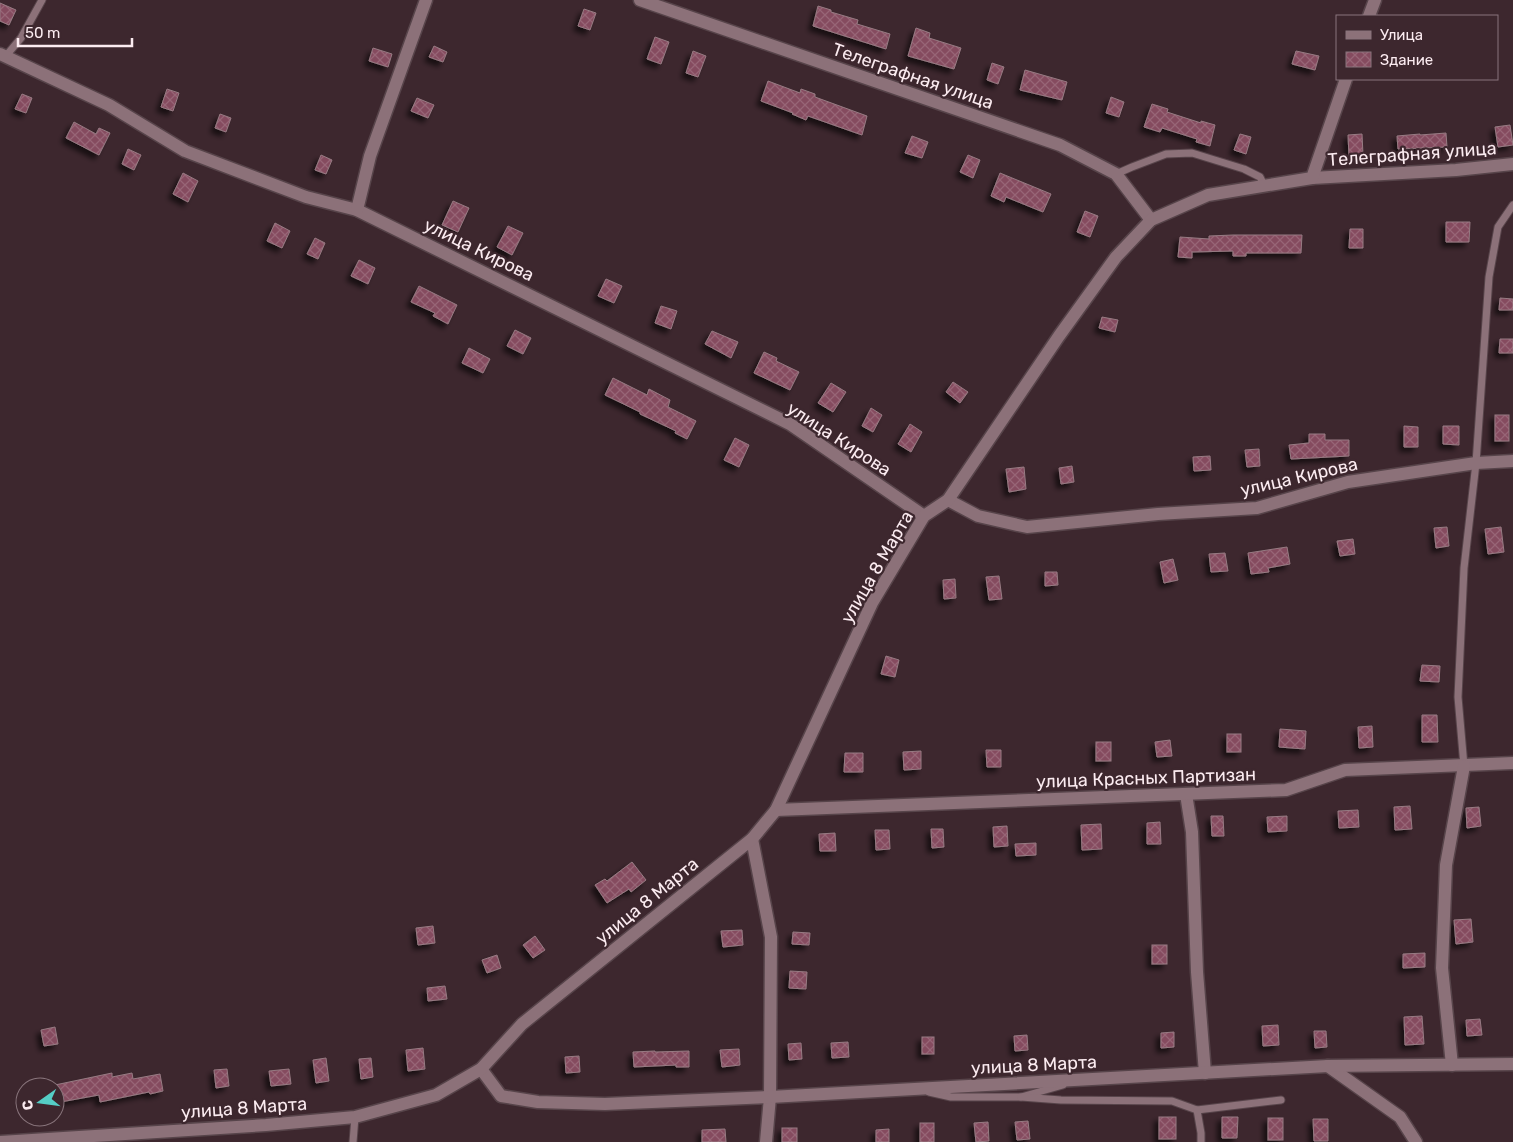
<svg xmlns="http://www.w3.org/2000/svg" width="1513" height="1142" viewBox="0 0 1513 1142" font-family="Rubik,sans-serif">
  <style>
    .building { fill: url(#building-cross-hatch); stroke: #977b83; filter: url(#shadow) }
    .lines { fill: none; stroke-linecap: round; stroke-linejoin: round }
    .lane-casing { stroke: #57444a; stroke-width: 9 }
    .street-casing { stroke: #57444a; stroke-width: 15 }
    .lane { stroke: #8c7179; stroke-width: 7 }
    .street { stroke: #8c7179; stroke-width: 12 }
    .labels { text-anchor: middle; stroke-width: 4.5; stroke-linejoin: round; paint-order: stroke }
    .street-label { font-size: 18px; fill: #fbebf0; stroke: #3d272e }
  </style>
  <defs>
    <pattern id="building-cross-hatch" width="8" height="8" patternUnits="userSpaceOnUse" patternTransform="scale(1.25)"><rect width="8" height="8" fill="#854b5f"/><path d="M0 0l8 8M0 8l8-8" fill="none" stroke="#976576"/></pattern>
    <filter id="shadow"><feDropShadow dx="-4.5" dy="4.5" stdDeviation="2.5" flood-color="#0009"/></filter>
  </defs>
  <rect width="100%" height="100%" fill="#3d272e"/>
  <g class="building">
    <polygon points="0,3 16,10 9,25 0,21"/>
    <polygon points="818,6 831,10 831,12 858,20 857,24 890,34 886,49 813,26"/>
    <polygon points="584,9 596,13 590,30 578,26"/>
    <polygon points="916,28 930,33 929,38 961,48 954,69 908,56"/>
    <polygon points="655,37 669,42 661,64 647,59"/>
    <polygon points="434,46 447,52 443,62 429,57"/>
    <polygon points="373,48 392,54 388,67 369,61"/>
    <polygon points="693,51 706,56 698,77 686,73"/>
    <polygon points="1296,51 1319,56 1315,70 1292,64"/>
    <polygon points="992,63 1004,67 998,84 987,80"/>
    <polygon points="1025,70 1067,82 1062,100 1020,90"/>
    <polygon points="768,81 800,93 801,89 815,94 815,97 867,116 862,135 808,116 806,120 792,114 793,113 761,101"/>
    <polygon points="167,89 179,93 173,111 161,107"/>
    <polygon points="22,94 32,98 26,113 15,109"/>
    <polygon points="1111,97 1124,102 1119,117 1106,113"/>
    <polygon points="417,98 434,105 428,118 411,111"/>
    <polygon points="1152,104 1168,109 1167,112 1201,123 1201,121 1215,125 1210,146 1196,142 1197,139 1162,128 1160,132 1144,127"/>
    <polygon points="220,114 231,118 226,132 215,128"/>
    <polygon points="74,122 96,134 99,128 110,133 99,155 66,138"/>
    <polygon points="1510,125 1513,145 1498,147 1495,127"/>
    <polygon points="1446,133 1447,147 1398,149 1397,136 1420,134 1420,135"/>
    <polygon points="1240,134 1251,137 1246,154 1234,150"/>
    <polygon points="1362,134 1363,155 1349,156 1348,135"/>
    <polygon points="912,136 928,142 922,158 905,153"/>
    <polygon points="128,149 141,155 134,170 122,164"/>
    <polygon points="321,155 332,160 326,174 315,170"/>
    <polygon points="968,155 980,160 973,178 960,172"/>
    <polygon points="183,173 198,181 188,202 173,194"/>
    <polygon points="1000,173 1051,194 1043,212 1006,197 1004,202 991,196"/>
    <polygon points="453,201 469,208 458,232 442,225"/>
    <polygon points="1085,211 1098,216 1090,237 1077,232"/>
    <polygon points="1446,222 1470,222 1469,242 1446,242"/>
    <polygon points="275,223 290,231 282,248 267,241"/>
    <polygon points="508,226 523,233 512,255 497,247"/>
    <polygon points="1350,229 1363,229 1363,248 1349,248"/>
    <polygon points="1233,235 1302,235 1301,253 1246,253 1246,256 1233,256 1233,251 1192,252 1192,258 1178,257 1180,237 1209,239 1209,236"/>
    <polygon points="315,238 325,243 318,259 307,254"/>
    <polygon points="359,260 375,268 368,284 351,276"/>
    <polygon points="606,279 622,286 614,303 598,296"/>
    <polygon points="419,286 457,305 448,324 433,316 435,313 411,302"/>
    <polygon points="1500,298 1513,299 1513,310 1499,310"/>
    <polygon points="661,306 677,311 671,329 655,323"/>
    <polygon points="1102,317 1118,320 1115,332 1099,328"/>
    <polygon points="515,330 531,338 523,354 507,346"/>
    <polygon points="712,331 738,342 731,358 705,344"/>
    <polygon points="1500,339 1513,339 1513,353 1499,353"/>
    <polygon points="469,348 490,359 483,373 462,363"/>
    <polygon points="764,352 777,358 776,361 799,372 790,390 754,373"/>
    <polygon points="613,378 647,395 649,389 670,400 668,407 696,421 687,439 675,433 676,431 640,414 640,412 605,395"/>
    <polygon points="953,382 968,392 960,403 946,392"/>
    <polygon points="831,383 846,392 833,412 818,403"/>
    <polygon points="871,408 882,415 873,432 862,426"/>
    <rect x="1495" y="415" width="14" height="26"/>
    <polygon points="910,424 922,432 911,452 898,444"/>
    <polygon points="1404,426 1418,427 1418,447 1404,447"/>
    <polygon points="1443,426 1459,426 1459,445 1443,444"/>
    <polygon points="1309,434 1325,434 1325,440 1349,440 1349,456 1291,459 1289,445 1309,443"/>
    <polygon points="735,438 749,445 739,467 724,460"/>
    <polygon points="1259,449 1260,466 1247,467 1245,450"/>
    <polygon points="1210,456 1211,470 1194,471 1193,457"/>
    <polygon points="1072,466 1074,482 1061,484 1059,468"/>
    <polygon points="1024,467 1026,489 1009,492 1006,469"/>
    <polygon points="1447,527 1449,546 1436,548 1434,528"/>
    <polygon points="1501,527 1504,552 1488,554 1485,529"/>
    <polygon points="1353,539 1355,554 1340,556 1337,541"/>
    <polygon points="1287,547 1290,564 1268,568 1269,572 1251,574 1248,553"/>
    <polygon points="1225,553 1228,571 1211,572 1209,554"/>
    <polygon points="1173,559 1178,580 1164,583 1160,562"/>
    <polygon points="1045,572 1057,572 1058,585 1045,586"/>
    <polygon points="999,576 1002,599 989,600 986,577"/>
    <polygon points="955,579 956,598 944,599 943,580"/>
    <polygon points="886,656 899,660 895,677 881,674"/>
    <polygon points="1422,665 1440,666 1439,682 1420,681"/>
    <polygon points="1422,715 1437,715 1438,742 1422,742"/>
    <polygon points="1372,726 1373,747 1359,748 1358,727"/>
    <polygon points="1280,729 1306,731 1305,749 1279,747"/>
    <rect x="1227" y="734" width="14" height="18"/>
    <polygon points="1170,740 1172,756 1157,757 1155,742"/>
    <rect x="1096" y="742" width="15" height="19"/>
    <polygon points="986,750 1001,750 1001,767 987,767"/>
    <polygon points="921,751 921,769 904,770 903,752"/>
    <polygon points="845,753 863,753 863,772 844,772"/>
    <polygon points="1410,806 1412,829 1395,830 1394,807"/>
    <polygon points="1479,807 1481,826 1467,828 1466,808"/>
    <polygon points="1358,810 1359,827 1339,828 1338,811"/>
    <polygon points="1211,816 1223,816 1224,836 1212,836"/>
    <polygon points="1287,816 1287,831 1268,832 1267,817"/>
    <polygon points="1160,822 1161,844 1147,844 1147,823"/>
    <polygon points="1101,824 1102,849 1082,850 1081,825"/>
    <polygon points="1007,826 1008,846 994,847 993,827"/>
    <polygon points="931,829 943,829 944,847 932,848"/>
    <polygon points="875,830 889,830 890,849 876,850"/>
    <polygon points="835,833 836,851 820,851 819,834"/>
    <polygon points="1036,843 1036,855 1016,856 1015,844"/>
    <polygon points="632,862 646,880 631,892 629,889 607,903 595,885 605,879 607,881"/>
    <polygon points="1471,919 1473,942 1456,944 1454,920"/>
    <polygon points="433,926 435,943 418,945 416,928"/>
    <polygon points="742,930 743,945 723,947 721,931"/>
    <polygon points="793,932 810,933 809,945 792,944"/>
    <polygon points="535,936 545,950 533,958 523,945"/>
    <rect x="1152" y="945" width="15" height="19"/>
    <polygon points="1425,953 1425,967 1403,968 1403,954"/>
    <polygon points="497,955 501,968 487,973 482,960"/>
    <polygon points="790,971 807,972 806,989 789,988"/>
    <polygon points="445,986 447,999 428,1001 427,988"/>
    <polygon points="1422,1016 1424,1044 1405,1045 1404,1017"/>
    <polygon points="1480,1019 1482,1035 1467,1036 1466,1020"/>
    <polygon points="1278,1025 1279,1045 1263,1046 1262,1026"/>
    <polygon points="55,1027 58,1044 44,1046 41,1030"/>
    <polygon points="1314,1031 1326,1031 1327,1047 1315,1048"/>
    <polygon points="1174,1032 1174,1047 1161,1048 1161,1033"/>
    <polygon points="1027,1035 1028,1050 1015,1051 1014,1036"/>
    <rect x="922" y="1037" width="12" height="17"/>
    <polygon points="848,1042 849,1057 832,1058 831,1043"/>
    <polygon points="801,1043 802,1059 789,1060 788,1044"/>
    <polygon points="423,1048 425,1069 408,1071 406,1050"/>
    <polygon points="739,1049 740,1065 722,1067 720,1050"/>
    <polygon points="655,1051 655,1052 689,1051 689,1067 676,1067 676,1065 634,1067 633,1052"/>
    <polygon points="579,1056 580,1072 566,1073 565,1057"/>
    <polygon points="326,1058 329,1081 316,1083 313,1060"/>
    <polygon points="371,1058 373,1077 361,1079 359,1059"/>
    <polygon points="227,1069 229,1086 216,1088 214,1070"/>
    <polygon points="289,1069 291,1084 271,1086 269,1071"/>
    <polygon points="112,1073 112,1077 132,1073 133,1079 160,1074 163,1091 150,1094 149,1092 100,1102 99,1095 55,1103 55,1085"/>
    <rect x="1159" y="1117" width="17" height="22"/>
    <polygon points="1222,1117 1238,1117 1237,1138 1222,1138"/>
    <rect x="1268" y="1118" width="15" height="22"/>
    <polygon points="1313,1119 1328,1119 1328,1141 1314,1141"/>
    <polygon points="1028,1121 1030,1139 1017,1140 1015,1122"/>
    <polygon points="988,1122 989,1141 976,1142 974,1123"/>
    <rect x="920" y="1123" width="14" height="19"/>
    <rect x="782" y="1128" width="15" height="14"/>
    <polygon points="725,1129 726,1142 702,1142 702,1130"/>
    <polygon points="889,1129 889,1142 876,1142 876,1130"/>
  </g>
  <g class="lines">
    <g class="lane-casing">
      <g id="lane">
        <polyline points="5,57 21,38 42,0"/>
        <polyline points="1116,174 1132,167 1166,154 1192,153 1244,169 1260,177 1264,185"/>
        <polyline points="1464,766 1458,697 1464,568 1476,463 1489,277 1498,227 1513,205"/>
        <polyline points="929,1092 951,1097 1021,1097 1063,1085"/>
        <polyline points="1021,1097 1061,1100 1172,1101 1197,1110 1281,1100"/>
        <polyline points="1197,1110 1201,1133 1201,1142"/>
        <polyline points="353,1142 355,1117"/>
      </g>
    </g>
    <g class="street-casing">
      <g id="street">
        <polyline points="640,0 1060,145 1116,174 1151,220"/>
        <polyline points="1369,16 1375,0"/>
        <polyline points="0,54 109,105 185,151 306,197 357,210 790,424 924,516"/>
        <polyline points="1312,178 1456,170 1513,164"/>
        <polyline points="357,210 370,156 426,0"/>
        <polyline points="948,500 978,516 1027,527 1158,514 1257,508 1348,482 1476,463 1513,461"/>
        <polyline points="1186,794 1192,832 1197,972 1205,1073"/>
        <polyline points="776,810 1286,790 1345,770 1513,763"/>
        <polyline points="752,839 771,937 770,1097 766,1142"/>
        <polyline points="1452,1065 1442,968 1446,865 1464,766"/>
        <polyline points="1328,1066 1400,1117 1416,1142"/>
        <polyline points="481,1069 501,1096 538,1102 605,1104 770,1097 1328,1066 1513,1064"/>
        <polyline points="0,1142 266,1125 355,1117 436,1095 481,1069 522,1024 752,839 776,810 872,603 924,516 948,500 1059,336 1116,257 1151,220 1208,195 1312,178 1346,79"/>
      </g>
    </g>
    <use href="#lane" class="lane"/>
    <use href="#street" class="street"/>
  </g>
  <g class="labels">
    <g class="street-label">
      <text transform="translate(913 76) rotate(19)" y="6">Телеграфная улица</text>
      <text transform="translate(1412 154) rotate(-4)" y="6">Телеграфная улица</text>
      <text transform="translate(479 250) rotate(26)" y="6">улица Кирова</text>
      <text transform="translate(839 439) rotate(33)" y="6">улица Кирова</text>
      <text transform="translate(1299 477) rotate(-13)" y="6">улица Кирова</text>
      <text transform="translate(877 567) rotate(-60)" y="6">улица 8 Марта</text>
      <text transform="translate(1146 778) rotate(-2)" y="6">улица Красных Партизан</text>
      <text transform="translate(647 901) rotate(-39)" y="6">улица 8 Марта</text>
      <text transform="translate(1034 1065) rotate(-3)" y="6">улица 8 Марта</text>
      <text transform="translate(244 1108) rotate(-4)" y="6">улица 8 Марта</text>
    </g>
  </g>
  <rect x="1336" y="15" width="162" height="65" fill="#3d272e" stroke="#89757c"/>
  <rect x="1346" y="31" width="25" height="8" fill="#8c7179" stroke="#89757c"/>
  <text x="1380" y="40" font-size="15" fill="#fbebf0">Улица</text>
  <rect x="1346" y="52" width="25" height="15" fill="url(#building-cross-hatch)" stroke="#89757c"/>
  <text x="1380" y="65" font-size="15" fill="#fbebf0">Здание</text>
  <g transform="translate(40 1102) rotate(256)"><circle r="24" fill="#3d272e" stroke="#89757c"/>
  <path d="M0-4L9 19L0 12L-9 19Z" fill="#55cec6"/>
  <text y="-8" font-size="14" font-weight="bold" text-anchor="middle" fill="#fbebf0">С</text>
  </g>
  <path d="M18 38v8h114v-8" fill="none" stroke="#fbebf0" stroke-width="2.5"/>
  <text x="25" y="38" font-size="15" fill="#fbebf0" stroke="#3d272e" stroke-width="4" paint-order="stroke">50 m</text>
</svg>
